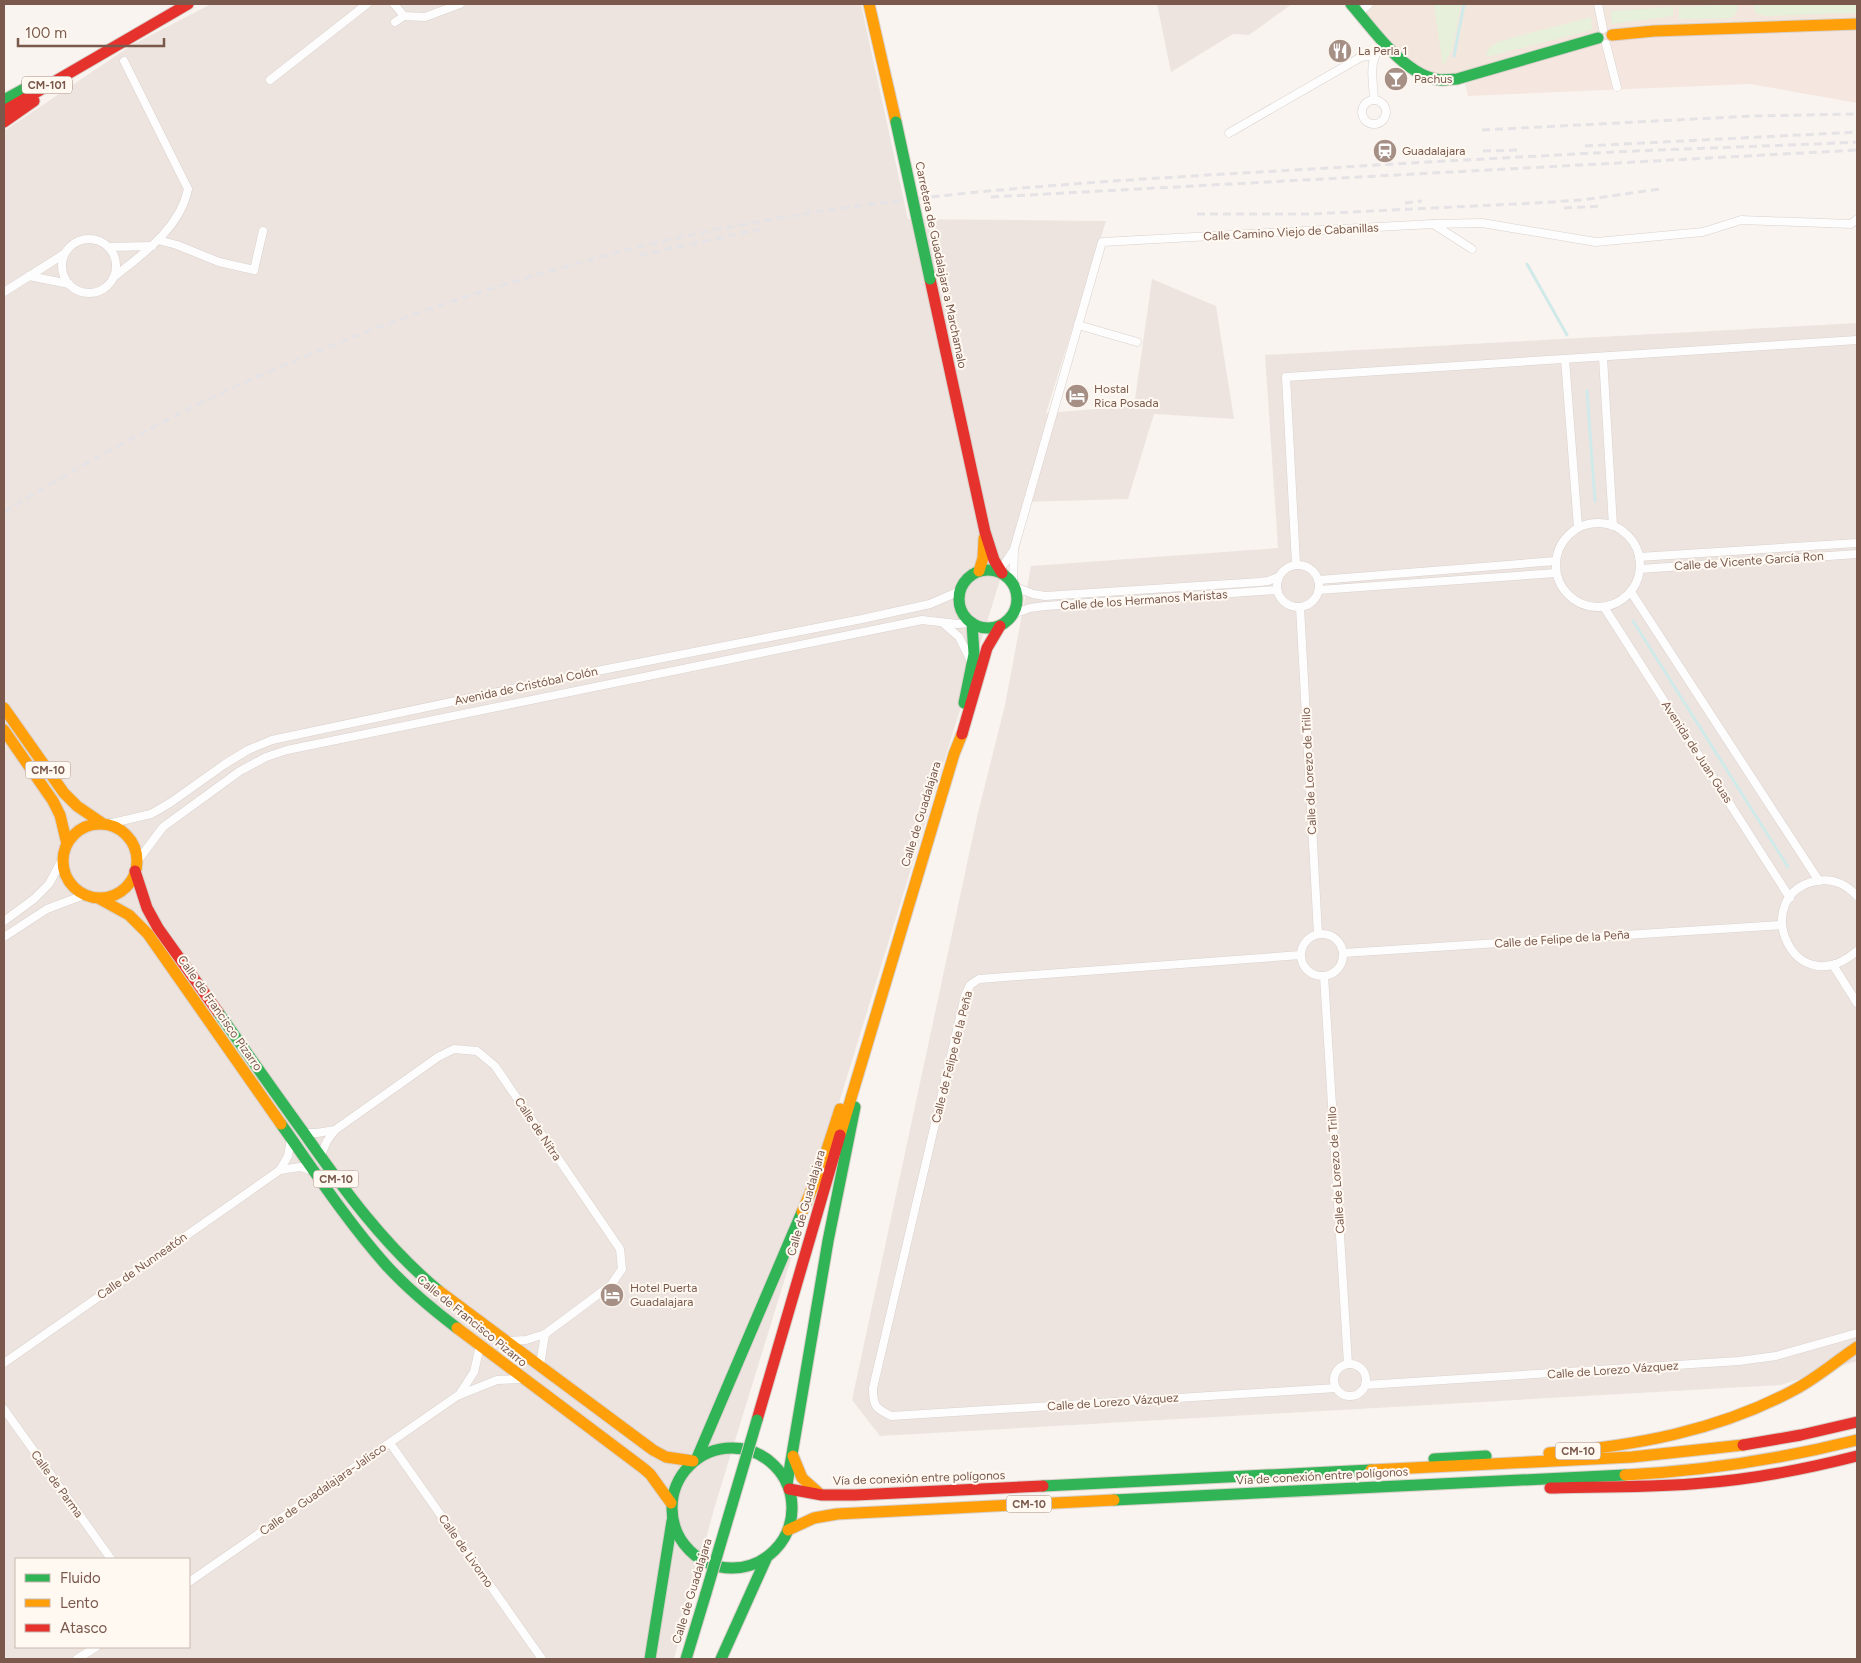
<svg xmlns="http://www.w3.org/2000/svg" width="1861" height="1663" viewBox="0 0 1861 1663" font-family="Figtree,sans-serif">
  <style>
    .residential { fill: #f2e6dd }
    .commercial { fill: #f6e6e0 }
    .industrial { fill: #ede4df; fill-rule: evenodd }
    .green { fill: #e7f0da }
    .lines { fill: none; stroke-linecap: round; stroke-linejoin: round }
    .stream { stroke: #d0eaea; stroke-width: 3 }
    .street-casing { stroke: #d9d1cd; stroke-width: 9 }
    .fast-casing { stroke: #d9d0cb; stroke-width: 13 }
    .slow-casing { stroke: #d9d0cb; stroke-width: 13 }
    .jam-casing { stroke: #d9d0cb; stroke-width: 13 }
    .street { stroke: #fefdfd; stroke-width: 8 }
    .fast { stroke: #30b455; stroke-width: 11 }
    .slow { stroke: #ff9f0a; stroke-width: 11 }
    .jam { stroke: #e5322d; stroke-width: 11 }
    .rail { stroke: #e5e3e6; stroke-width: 3; stroke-dasharray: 8 5; stroke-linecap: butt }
    .fast-bridge-casing { stroke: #d9d0cb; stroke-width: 13; stroke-linecap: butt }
    .fast-bridge { stroke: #30b455; stroke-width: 11 }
    .labels { text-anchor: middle; stroke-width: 4; stroke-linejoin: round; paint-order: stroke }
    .shield { fill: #fff9f2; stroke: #a2897e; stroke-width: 1 }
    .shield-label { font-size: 11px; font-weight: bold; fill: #7a594c }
    .poi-label { font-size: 12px; fill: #7a594c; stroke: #fff9f2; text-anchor: start }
    .street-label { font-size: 12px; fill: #7a594c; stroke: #fff9f2 }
  </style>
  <rect width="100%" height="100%" fill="#f9f4ef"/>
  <polygon class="residential" points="1358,4 1857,4 1857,24 1608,35 1447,78 1411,63"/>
  <polygon class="commercial" points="1857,25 1857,103 1750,84 1468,96 1465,84 1609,36"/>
  <g class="industrial">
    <path d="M211 4H861L908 219 1106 221 1046 413 1134 406 1152 279 1216 306 1234 419 1154 414 1128 499 1024 502 714 1509 674 1659H4V131L132 45ZM16 1559H189V1647H16Z"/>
    <polygon points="1157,4 1292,4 1249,35 1233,34 1171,72"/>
    <polygon points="1857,323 1857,1361 1781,1385 880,1436 852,1400 977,817 1005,705 1031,566 1278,548 1265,355"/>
  </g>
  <g class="green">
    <polygon points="1434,4 1461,4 1452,50 1443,66"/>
    <polygon points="1738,4 1736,14 1731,18 1679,19 1679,7"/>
    <polygon points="1754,4 1857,4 1857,13 1766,16 1757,14 1754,10"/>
    <polygon points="1673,7 1673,16 1612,24 1611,11"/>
    <path d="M1591 17 1592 30 1486 57C1487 47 1494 43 1504 40Z"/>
  </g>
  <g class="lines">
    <g class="stream">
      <polyline points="1454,56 1464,4"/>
      <polyline points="1527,264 1567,335"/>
      <polyline points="1587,391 1595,501"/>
      <polyline points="1633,621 1788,867"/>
    </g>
    <g class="street-casing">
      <g id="street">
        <polyline points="394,4 404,16 425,17 460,4"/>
        <polyline points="1598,4 1603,29"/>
        <polyline points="1359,13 1369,4"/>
        <polyline points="395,22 404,16"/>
        <polyline points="1606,44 1617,87"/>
        <polyline points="270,80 367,4"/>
        <path d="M1374 100C1373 76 1367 61 1384 42"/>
        <circle cx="1374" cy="112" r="12"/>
        <polyline points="1229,133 1361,57 1374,55"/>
        <polyline points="1433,224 1482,223 1596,242 1703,232 1741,220 1851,224 1857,219"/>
        <circle cx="89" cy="266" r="27"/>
        <polyline points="158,240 177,245 219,262 254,270 263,231"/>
        <polyline points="109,247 152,246"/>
        <polyline points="29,276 69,284"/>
        <path d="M114 277C144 253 180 228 188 189L124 61"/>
        <polyline points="4,292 64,254"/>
        <polyline points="1078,325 1137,342"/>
        <polyline points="1603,357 1613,526"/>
        <polyline points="1565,359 1578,527"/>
        <circle cx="1598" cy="565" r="42"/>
        <polyline points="1639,557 1857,543"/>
        <polyline points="1296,564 1286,377 1857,340"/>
        <circle cx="1298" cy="586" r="21"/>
        <polyline points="1640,569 1857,554"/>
        <polyline points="997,571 1005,563 1013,551"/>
        <polyline points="1319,580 1556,561"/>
        <polyline points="1013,583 1014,549 1102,242 1433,224 1472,249"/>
        <polyline points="1015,587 1033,594 1045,596 1260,582 1268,581 1278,577"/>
        <polyline points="1319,590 1556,573"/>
        <polyline points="1631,592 1819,881"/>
        <polyline points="1300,607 1318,934"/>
        <polyline points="1604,607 1790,898"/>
        <polyline points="1013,614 1030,608 1045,606 1277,590"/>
        <polyline points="943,623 959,637 971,661"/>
        <polyline points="108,824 151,814 170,803 225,764 248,750 272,740 597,671 862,619 930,604 960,591"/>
        <polyline points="136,863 163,827 240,771 266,757 287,750 922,620 957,624 971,623"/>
        <path d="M1857 896C1846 884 1832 878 1816 881 1748 895 1793 1006 1857 951"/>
        <polyline points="4,921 34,899 49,884 63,858"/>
        <circle cx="1322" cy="955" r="21"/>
        <polyline points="4,937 47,909 84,895"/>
        <polyline points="1343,953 1782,925"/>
        <path d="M1301 955 979 979 970 985 965 996 873 1388C873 1406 875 1408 891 1416L1336 1388"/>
        <polyline points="1833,965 1857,1003"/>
        <polyline points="1324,976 1348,1364"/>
        <polyline points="304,1133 317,1133 335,1130"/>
        <polyline points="320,1157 327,1141 335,1130 438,1057 454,1049 477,1051 495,1066 620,1249 622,1269 611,1285 545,1334 526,1340 507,1341"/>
        <polyline points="280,1170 300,1167 312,1170"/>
        <polyline points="4,1363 280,1170 288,1156 291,1139"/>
        <circle cx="1350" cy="1380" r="16"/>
        <polyline points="540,1365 545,1334"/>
        <polyline points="1365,1385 1739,1361 1776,1356 1857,1333"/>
        <polyline points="459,1395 474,1372 480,1346"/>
        <polyline points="4,1409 111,1559"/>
        <polyline points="390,1443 542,1659"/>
        <polyline points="189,1582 457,1396 497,1380 523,1379"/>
        <polyline points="77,1659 96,1647"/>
      </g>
    </g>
    <g class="fast-casing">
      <g id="fast">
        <path d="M1351 4C1373 29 1405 77 1441 80 1446 80 1452 79 1457 79L1598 38"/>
        <polyline points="4,100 24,89"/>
        <circle cx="988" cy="599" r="29"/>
        <polyline points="964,703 974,654 972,623"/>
        <path d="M218 1012C247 1053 275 1093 304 1133 344 1190 385 1246 439 1291"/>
        <path d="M281 1124C315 1172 347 1221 386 1265 407 1288 432 1309 457 1328"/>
        <circle cx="732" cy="1508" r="60"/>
        <polyline points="697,1458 802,1212"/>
        <polyline points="1434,1459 1486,1456"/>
        <polyline points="787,1484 828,1241 855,1107"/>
        <polyline points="1043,1486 1371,1470"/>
        <polyline points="1114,1500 1625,1475"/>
        <polyline points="650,1659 672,1521"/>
        <polyline points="686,1659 706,1593"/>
        <polyline points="721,1659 766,1559"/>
      </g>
    </g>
    <g class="slow-casing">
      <g id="slow">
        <polyline points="869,4 896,122"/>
        <polyline points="1612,35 1654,31 1857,24"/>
        <polyline points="979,571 983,558 984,538"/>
        <polyline points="4,708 64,793 77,806 102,823"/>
        <polyline points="4,730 53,801 60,815 67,844"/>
        <circle cx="100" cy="861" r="37"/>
        <polyline points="100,899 129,915 148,934 281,1124"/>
        <polyline points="840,1135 954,754 962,734"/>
        <polyline points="802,1212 821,1168 840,1109"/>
        <polyline points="439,1291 653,1450 666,1457 693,1461"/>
        <polyline points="457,1328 643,1468 650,1474 671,1503"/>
        <path d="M1549 1453C1634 1446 1718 1431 1794 1390 1817 1378 1836 1361 1857 1347"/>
        <polyline points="793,1456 802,1478 820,1494"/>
        <polyline points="1371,1470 1632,1457 1743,1445"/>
        <path d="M1625 1475C1703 1471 1781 1459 1857 1440"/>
        <polyline points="788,1530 814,1518 837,1514 1114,1500"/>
      </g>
    </g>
    <g class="jam-casing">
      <g id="jam">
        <polyline points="4,111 188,4"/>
        <polyline points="4,122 34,101"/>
        <polyline points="930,279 985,532 994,560 1002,573"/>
        <polyline points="962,734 987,648 1000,626"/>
        <polyline points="135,871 147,908 158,928 218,1012"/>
        <polyline points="757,1420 840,1135"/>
        <polyline points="1743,1445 1801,1435 1857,1422"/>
        <path d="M1550 1488C1601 1486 1652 1488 1703 1483 1755 1479 1806 1469 1857 1456"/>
        <polyline points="789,1489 822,1495 855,1495 1043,1486"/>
      </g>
    </g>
    <use href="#street" class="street"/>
    <use href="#fast" class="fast"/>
    <use href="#slow" class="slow"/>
    <use href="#jam" class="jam"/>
    <g class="rail">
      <polyline points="1482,130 1753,116 1857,114"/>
      <polyline points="1585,146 1857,132"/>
      <polyline points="1483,151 1518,150"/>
      <polyline points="991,197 1857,150"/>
      <polyline points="1405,203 1422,201"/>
      <polyline points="1564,208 1603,206"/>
      <polyline points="1197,214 1310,214 1535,203 1582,200 1660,189"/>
      <polyline points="639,255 761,229"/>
      <path d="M4 512C56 480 109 450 163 422 297 353 440 301 585 261 805 199 1034 185 1261 172 1360 166 1460 160 1559 155 1658 149 1758 147 1857 142"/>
    </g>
    <g class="fast-bridge-casing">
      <g id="fast-bridge">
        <polyline points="896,122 930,279"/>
        <polyline points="706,1593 757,1420"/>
      </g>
    </g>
    <use href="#fast-bridge" class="fast-bridge"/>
  </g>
  <defs>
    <g id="restaurant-disc" transform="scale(1.25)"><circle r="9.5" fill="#a68f85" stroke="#fff9f2"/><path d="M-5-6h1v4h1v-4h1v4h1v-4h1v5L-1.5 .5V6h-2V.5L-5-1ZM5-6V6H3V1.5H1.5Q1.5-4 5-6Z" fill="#fff"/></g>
    <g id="bar-disc" transform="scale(1.25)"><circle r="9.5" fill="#a68f85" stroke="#fff9f2"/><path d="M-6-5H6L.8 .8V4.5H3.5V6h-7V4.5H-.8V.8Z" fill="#fff"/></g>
    <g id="station-disc" transform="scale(1.25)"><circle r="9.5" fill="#a68f85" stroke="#fff9f2"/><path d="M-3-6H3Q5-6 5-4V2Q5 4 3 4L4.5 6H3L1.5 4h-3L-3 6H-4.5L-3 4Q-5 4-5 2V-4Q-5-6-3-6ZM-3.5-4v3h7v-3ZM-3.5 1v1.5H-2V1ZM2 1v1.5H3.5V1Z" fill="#fff"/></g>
    <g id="hotel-disc" transform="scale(1.25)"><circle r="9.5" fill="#a68f85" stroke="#fff9f2"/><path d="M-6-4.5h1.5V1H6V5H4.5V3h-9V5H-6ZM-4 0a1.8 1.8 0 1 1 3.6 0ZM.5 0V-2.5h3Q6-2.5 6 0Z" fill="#fff"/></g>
  </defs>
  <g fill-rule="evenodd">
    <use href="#restaurant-disc" x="1340" y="51"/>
    <use href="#bar-disc" x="1396" y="79"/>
    <use href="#station-disc" x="1385" y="151"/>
    <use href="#hotel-disc" x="1077" y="396"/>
    <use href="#hotel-disc" x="612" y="1295"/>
  </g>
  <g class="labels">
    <g class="shield">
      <rect x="22" y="76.5" width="50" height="17" rx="4"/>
      <rect x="25.5" y="761.5" width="45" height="17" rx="4"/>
      <rect x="313.5" y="1170.5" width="45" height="17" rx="4"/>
      <rect x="1555.5" y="1442.5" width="45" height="17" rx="4"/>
      <rect x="1006.5" y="1495.5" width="45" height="17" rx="4"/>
    </g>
    <g class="shield-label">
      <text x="47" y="89">CM-101</text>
      <text x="48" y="774">CM-10</text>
      <text x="336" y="1183">CM-10</text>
      <text x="1578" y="1455">CM-10</text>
      <text x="1029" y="1508">CM-10</text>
    </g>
    <g class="poi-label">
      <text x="1358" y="55">La Perla 1</text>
      <text x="1414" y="83">Pachus</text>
      <text x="1402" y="155">Guadalajara</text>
      <text x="1094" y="393">Hostal<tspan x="1094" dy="14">Rica Posada</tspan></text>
      <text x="630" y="1292">Hotel Puerta<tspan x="630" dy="14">Guadalajara</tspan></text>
    </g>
    <g class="street-label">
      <text transform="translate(1291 232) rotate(-3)" y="4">Calle Camino Viejo de Cabanillas</text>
      <text transform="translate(941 265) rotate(78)" y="4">Carretera de Guadalajara a Marchamalo</text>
      <text transform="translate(1749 561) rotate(-4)" y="4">Calle de Vicente García Ron</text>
      <text transform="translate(1144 600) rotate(-4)" y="4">Calle de los Hermanos Maristas</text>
      <text transform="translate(526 686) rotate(-12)" y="4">Avenida de Cristóbal Colón</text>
      <text transform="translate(1697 752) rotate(57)" y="4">Avenida de Juan Guas</text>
      <text transform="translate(1309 771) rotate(-93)" y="4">Calle de Lorezo de Trillo</text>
      <text transform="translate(921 814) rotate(-73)" y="4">Calle de Guadalajara</text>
      <text transform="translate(1562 939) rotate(-4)" y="4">Calle de Felipe de la Peña</text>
      <text transform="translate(220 1013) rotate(55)" y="4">Calle de Francisco Pizarro</text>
      <text transform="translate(952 1057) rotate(-76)" y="4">Calle de Felipe de la Peña</text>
      <text transform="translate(538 1129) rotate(56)" y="4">Calle de Nitra</text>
      <text transform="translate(1336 1170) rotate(-94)" y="4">Calle de Lorezo de Trillo</text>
      <text transform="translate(806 1203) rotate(-74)" y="4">Calle de Guadalajara</text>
      <text transform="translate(142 1266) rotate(-35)" y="4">Calle de Nunneatón</text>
      <text transform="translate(472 1321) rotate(39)" y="4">Calle de Francisco Pizarro</text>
      <text transform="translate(1613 1370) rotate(-4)" y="4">Calle de Lorezo Vázquez</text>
      <text transform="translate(1113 1402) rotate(-4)" y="4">Calle de Lorezo Vázquez</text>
      <text transform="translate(1322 1476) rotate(-3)" y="4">Vía de conexión entre polígonos</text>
      <text transform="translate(919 1478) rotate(-2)" y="4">Vía de conexión entre polígonos</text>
      <text transform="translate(57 1484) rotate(54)" y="4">Calle de Parma</text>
      <text transform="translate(323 1489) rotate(-35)" y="4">Calle de Guadalajara-Jalisco</text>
      <text transform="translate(466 1551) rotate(55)" y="4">Calle de Livorno</text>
      <text transform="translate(692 1591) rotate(-73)" y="4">Calle de Guadalajara</text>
    </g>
  </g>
  <rect width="1861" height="1663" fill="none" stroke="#7a594c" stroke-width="10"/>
  <rect x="15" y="1558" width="175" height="90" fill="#fff9f2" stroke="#cab9b0"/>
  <rect x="25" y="1574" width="25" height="8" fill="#30b455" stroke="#cab9b0"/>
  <text x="60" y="1583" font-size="15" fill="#7a594c">Fluido</text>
  <rect x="25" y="1599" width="25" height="8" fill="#ff9f0a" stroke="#cab9b0"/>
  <text x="60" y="1608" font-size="15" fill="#7a594c">Lento</text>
  <rect x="25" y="1624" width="25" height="8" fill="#e5322d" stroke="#cab9b0"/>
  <text x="60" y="1633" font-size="15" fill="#7a594c">Atasco</text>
  <path d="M18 38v8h146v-8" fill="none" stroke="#7a594c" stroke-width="2.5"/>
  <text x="25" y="38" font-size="15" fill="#7a594c" stroke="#fff9f2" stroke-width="4" paint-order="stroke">100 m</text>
</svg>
